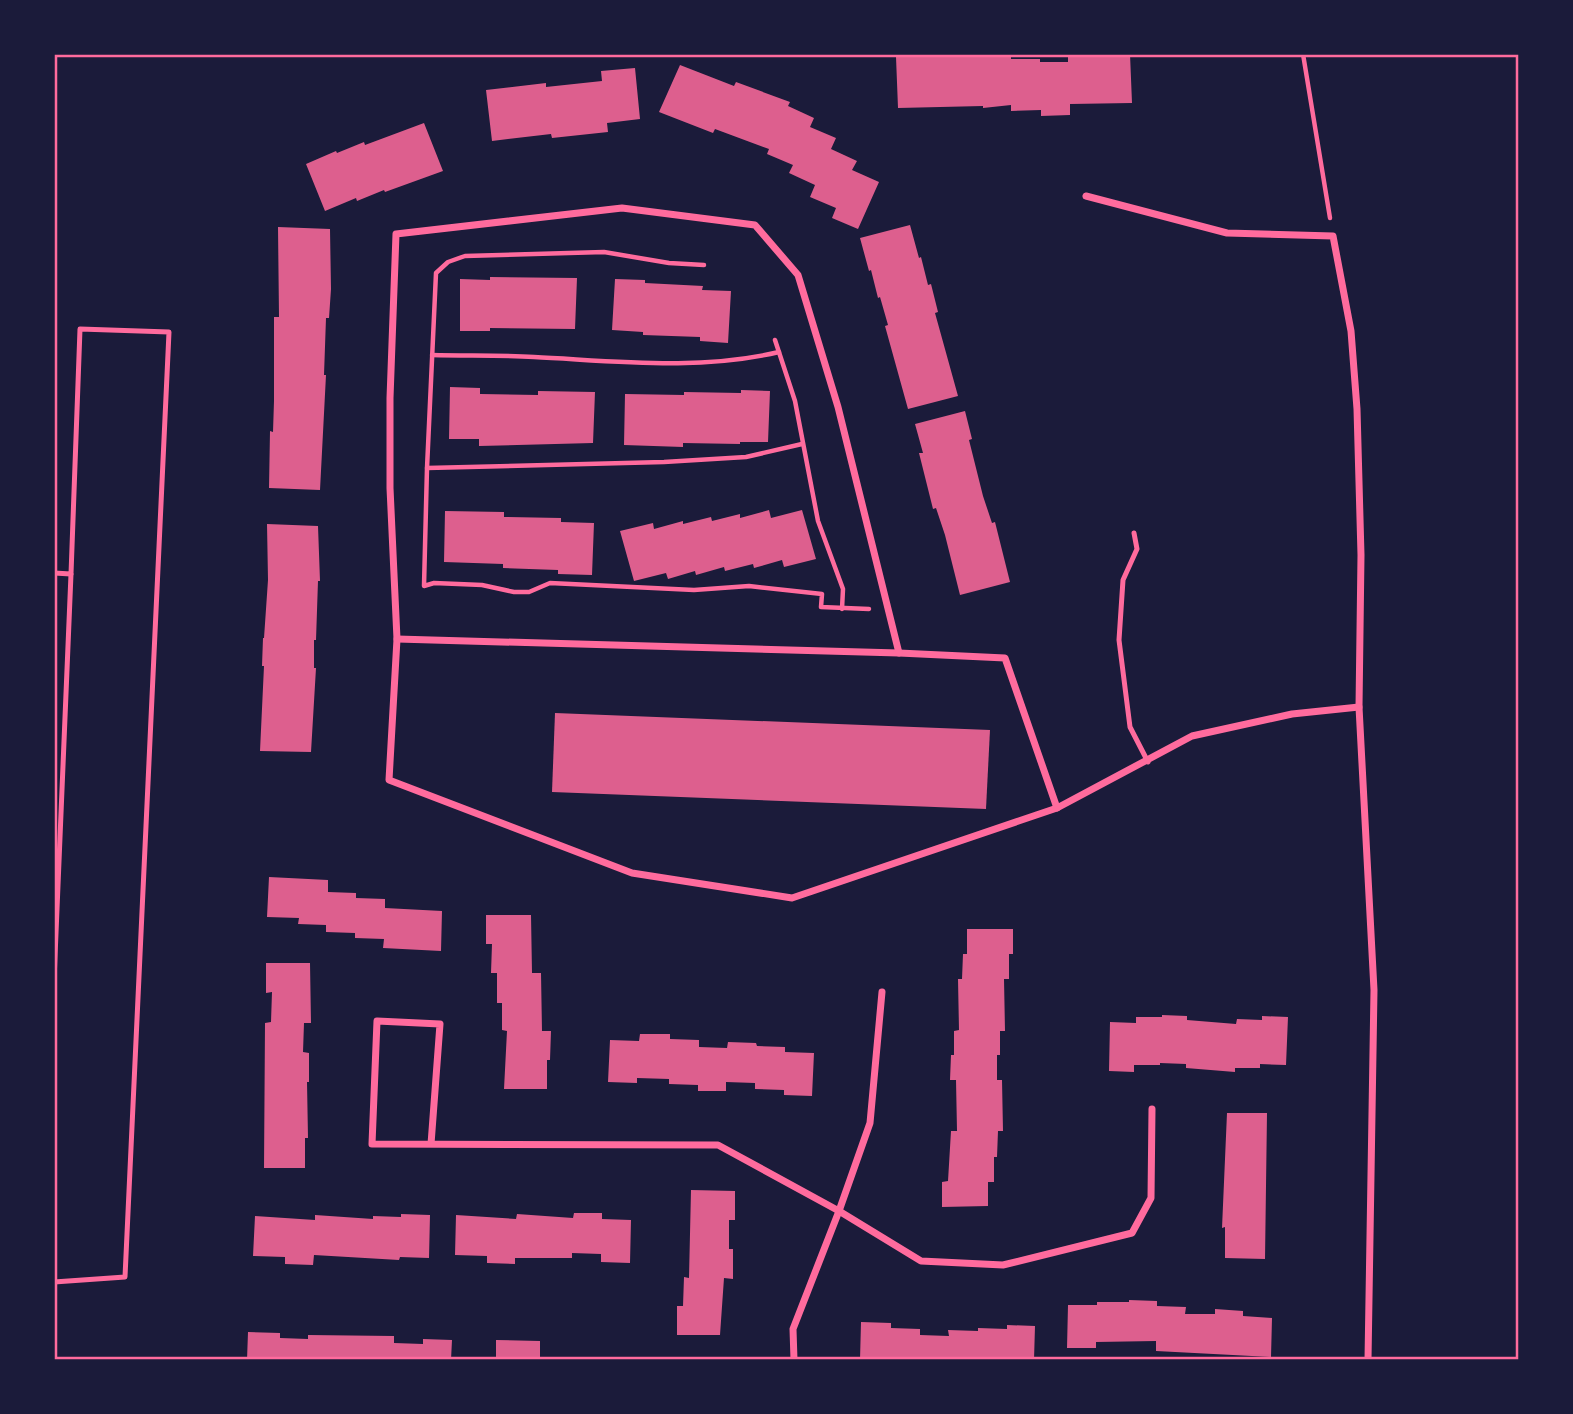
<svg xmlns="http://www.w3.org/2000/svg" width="1573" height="1414" viewBox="0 0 1573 1414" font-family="Commissioner,sans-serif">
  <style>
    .building { fill: #dd5f8e }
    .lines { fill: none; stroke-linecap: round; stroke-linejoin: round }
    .path { stroke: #ff6b9d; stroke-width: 4.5 }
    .service { stroke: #ff6b9d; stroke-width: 5 }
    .minor { stroke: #ff6b9d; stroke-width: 7 }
    .neatline { fill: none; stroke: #ff6b9d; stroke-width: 2.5 }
  </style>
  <rect width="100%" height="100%" fill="#1b1b3a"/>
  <g class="building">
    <polygon points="937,54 1011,54 1011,59 1040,59 1040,62 1068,62 1068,56 1130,54 1132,103 1070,104 1070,115 1041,116 1041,110 1011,111 1011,105 983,108 983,106 898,108 896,57"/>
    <polygon points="680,65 734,86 736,82 790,102 788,106 814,118 810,127 836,138 831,149 857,161 852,170 879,182 858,229 832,218 836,208 810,197 815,185 789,173 793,165 767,154 769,149 715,129 713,133 659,112"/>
    <polygon points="635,68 640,119 607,123 608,132 552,138 551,134 492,141 486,90 546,83 546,87 602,81 601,71"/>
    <polygon points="424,123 443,171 385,192 384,190 357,201 356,198 325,211 306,164 336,151 337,153 364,142 365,145"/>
    <polygon points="910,225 919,258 921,257 928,285 931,284 938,312 935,313 958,396 908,409 885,326 888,325 880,297 878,298 871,270 869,271 860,238"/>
    <polygon points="278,227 330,229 331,289 329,318 326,318 324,375 326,375 320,490 269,488 270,431 273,432 274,401 274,317 279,317"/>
    <polygon points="490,277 577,278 575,329 490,328 490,331 460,331 460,279 490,280"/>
    <polygon points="615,279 645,280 645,283 703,286 702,290 731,291 728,343 700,341 700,337 643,335 643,332 612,330"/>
    <polygon points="450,387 480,388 480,394 538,395 538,391 595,392 593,443 479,446 479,439 449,439"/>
    <polygon points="741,390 770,391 768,442 740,442 740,444 683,443 683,447 624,445 625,394 684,395 684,392 741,393"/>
    <polygon points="965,411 972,439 969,440 983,496 992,523 995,522 1010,582 960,595 945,535 936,508 933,509 919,453 923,453 915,424"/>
    <polygon points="769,510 771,518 802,510 816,559 784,567 782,560 754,568 753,564 725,571 724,567 696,575 695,571 668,579 666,573 634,581 620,531 653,523 654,529 683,521 683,524 711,517 712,521 740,514 740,518"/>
    <polygon points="445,511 504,512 504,517 561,518 561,522 594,523 592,575 558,574 558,570 503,568 503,564 444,562"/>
    <polygon points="267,524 318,526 320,581 318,581 316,640 314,640 314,668 316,668 311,752 260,751 264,666 262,666 263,638 264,638 268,580"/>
    <polygon points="555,713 990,730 986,809 552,792"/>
    <polygon points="269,877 328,880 328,892 356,893 356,898 385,899 385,908 442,911 441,951 383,948 384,939 355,938 355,933 326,932 326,925 298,924 299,918 267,917"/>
    <polygon points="486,915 531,915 532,973 541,973 542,1031 551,1031 550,1060 547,1060 547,1089 504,1089 507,1031 502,1030 502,1003 497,1003 497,973 491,973 492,944 486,944"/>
    <polygon points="967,929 1013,929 1013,954 1009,954 1009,979 1004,979 1005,1031 1000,1031 1000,1055 997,1055 997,1080 1002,1080 1003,1131 998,1131 997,1157 994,1157 994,1182 988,1182 988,1206 942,1207 942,1182 948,1181 951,1131 957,1131 956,1080 950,1080 951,1055 954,1055 954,1031 959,1030 958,979 962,979 963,954 967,954"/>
    <polygon points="266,963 310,963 311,1023 304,1023 303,1052 309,1053 309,1082 307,1082 308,1138 305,1138 305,1168 264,1168 265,1023 271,1022 272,992 266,993"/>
    <polygon points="1162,1015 1187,1016 1187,1020 1236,1024 1237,1019 1262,1020 1262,1016 1288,1017 1286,1065 1260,1064 1260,1068 1235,1068 1235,1072 1186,1068 1186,1064 1160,1063 1160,1065 1134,1065 1134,1072 1109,1071 1110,1022 1136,1023 1136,1017 1162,1017"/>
    <polygon points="640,1034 670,1034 670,1039 699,1040 699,1047 727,1048 728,1042 756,1043 757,1046 785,1047 785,1052 814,1053 812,1096 784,1095 784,1090 755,1089 755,1083 726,1082 726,1091 698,1091 698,1085 669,1084 669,1079 637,1078 637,1083 608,1082 610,1040 639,1041"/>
    <polygon points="1227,1113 1267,1113 1265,1259 1225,1258 1225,1227 1222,1228"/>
    <polygon points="691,1190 735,1191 735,1220 729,1220 729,1249 733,1249 733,1279 724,1278 720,1335 677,1335 677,1306 683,1306 684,1277 689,1278"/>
    <polygon points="574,1213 602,1213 602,1219 631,1220 630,1263 601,1262 601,1254 572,1253 572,1258 515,1258 515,1264 487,1263 487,1256 455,1255 456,1215 516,1219 517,1214 573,1218"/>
    <polygon points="401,1214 430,1215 429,1258 400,1257 399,1260 314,1255 313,1265 285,1264 285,1257 253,1256 255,1216 315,1220 315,1215 373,1219 373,1216 401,1217"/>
    <polygon points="1129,1300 1157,1301 1157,1306 1186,1307 1185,1314 1215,1314 1215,1309 1243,1311 1243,1316 1272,1318 1271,1357 1156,1351 1156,1341 1096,1342 1096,1348 1067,1348 1068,1305 1097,1305 1097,1302 1129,1302"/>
    <polygon points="861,1322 891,1323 891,1328 920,1329 920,1335 949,1336 948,1330 978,1331 978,1328 1007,1329 1007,1325 1035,1326 1034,1360 860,1360"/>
    <polygon points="248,1332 280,1333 280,1338 308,1339 308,1335 394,1336 394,1343 423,1344 423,1339 452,1340 451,1360 247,1360"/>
    <polygon points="496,1340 540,1341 540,1360 496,1360"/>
  </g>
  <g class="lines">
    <g class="path">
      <polyline points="1303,54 1330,218"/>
      <polyline points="704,265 669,263 604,252 465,256 448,262 436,273 427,468 664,462 746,457 802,444"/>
      <polyline points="775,340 795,401 818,521 843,589 842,609"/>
      <path d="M432 355C466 356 500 355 534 357 616 361 698 371 779 352"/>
      <polyline points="427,468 424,586 434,583 482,585 514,592 529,592 550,583 694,590 749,586 822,594 821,607 869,609"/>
    </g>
    <g class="service">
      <polyline points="1134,533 1137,549 1123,580 1119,640 1130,727 1148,762"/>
      <polyline points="54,573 71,574 80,329 169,332 125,1277 54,1282"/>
      <polyline points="54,981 71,574"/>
    </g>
    <g class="minor">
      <polyline points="1086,196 1227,233 1333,236 1351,331 1357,409 1361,555 1359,707 1374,990 1368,1360"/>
      <polyline points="397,639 899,653 1005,658 1057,808"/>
      <polyline points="899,653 838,407 798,275 755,225 622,208 396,234 390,398 390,488 397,639 389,780 632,873 792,898 1057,808 1192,736 1292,714 1359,707"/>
      <polyline points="431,1144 440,1024 377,1021 372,1144 718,1145 839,1211 921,1261 1003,1265 1132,1233 1151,1198 1152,1109"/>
      <polyline points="794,1360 793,1329 839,1211 870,1123 882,992"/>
    </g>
  </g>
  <rect width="1573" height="1414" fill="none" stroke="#1b1b3a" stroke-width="112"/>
  <rect x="56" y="56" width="1461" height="1302" class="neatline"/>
</svg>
